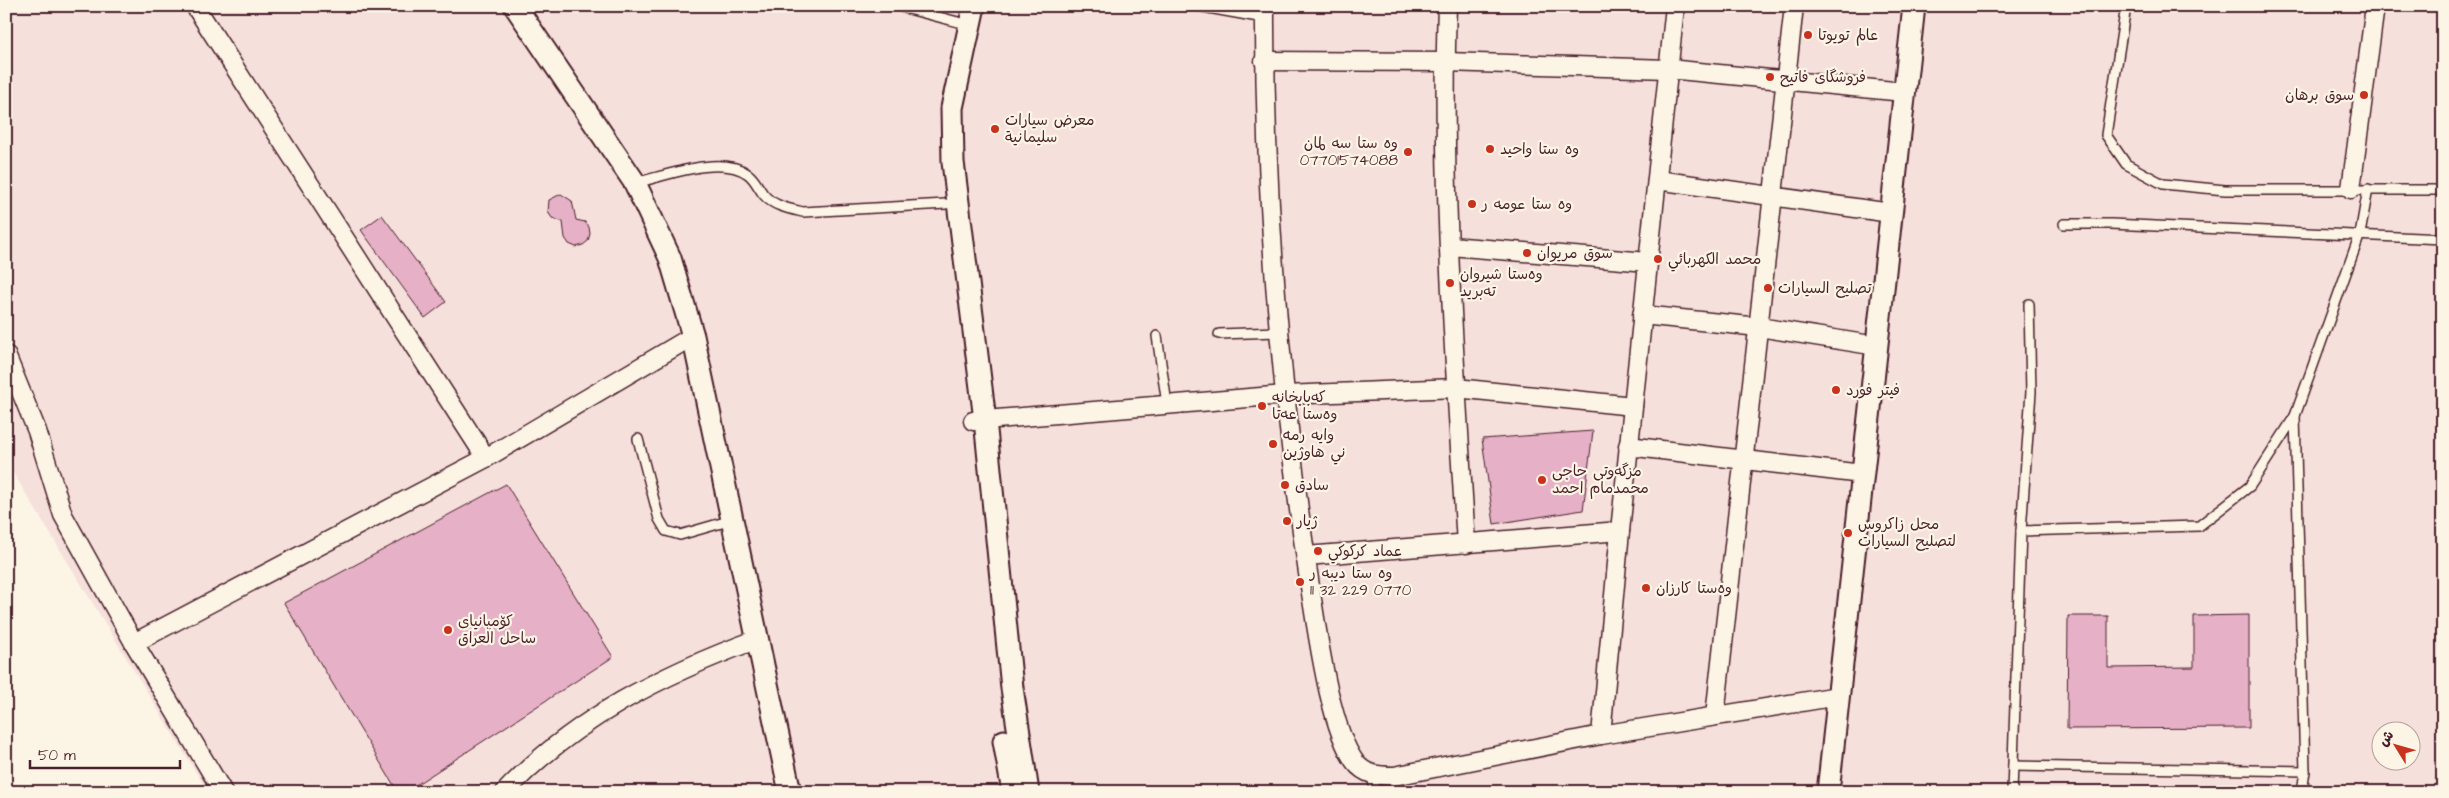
<svg xmlns="http://www.w3.org/2000/svg" width="2449" height="798" viewBox="0 0 2449 798" font-family="'Architects Daughter','Playpen Sans Arabic',sans-serif">
  <style>
    .built { fill: #f5e0dc; fill-rule: evenodd }
    .building { fill: #e6b0c7; stroke: #4a1f2b }
    .lines { fill: none; stroke-linecap: round; stroke-linejoin: round }
    .service-casing { stroke: #4a1f2b; stroke-width: 12 }
    .minor-casing { stroke: #4a1f2b; stroke-width: 21 }
    .tertiary-casing { stroke: #4a1f2b; stroke-width: 25 }
    .service { stroke: #fcf5e5; stroke-width: 9 }
    .minor { stroke: #fcf5e5; stroke-width: 18 }
    .tertiary { stroke: #fcf5e5; stroke-width: 21 }
    .poi-dot { fill: #c8321e; stroke: #fcf5e5; stroke-width: 2 }
    .labels { text-anchor: middle; stroke-width: 4.5; stroke-linejoin: round; paint-order: stroke }
    .poi-label { font-size: 15px; fill: #4a1f2b; stroke: #fcf5e5; text-anchor: start }
  </style>
  <rect width="100%" height="100%" fill="#fcf5e5"/>
  <filter id="ink" filterUnits="userSpaceOnUse"><feTurbulence type="fractalNoise" baseFrequency=".02" numOctaves="2"/><feDisplacementMap in="SourceGraphic" scale="10" xChannelSelector="R" yChannelSelector="G"/><feConvolveMatrix kernelMatrix="1 2 1 2 8 2 1 2 1" color-interpolation-filters="sRGB"/></filter>
  <g filter="url(#ink)">
    <path class="built" d="M6 6H2443V792H208L6 461ZM2382 730H2412V760H2382Z"/>
    <g class="building">
      <polygon points="561,194 572,201 576,220 585,222 589,227 590,234 588,241 583,245 576,247 569,244 565,238 563,222 552,218 548,212 549,200"/>
      <polygon points="382,215 446,302 425,318 361,230"/>
      <polygon points="1593,431 1583,510 1494,524 1482,439"/>
      <polygon points="506,484 613,657 405,792 398,792 284,603"/>
      <polygon points="2249,615 2249,728 2067,729 2068,616 2108,616 2108,668 2194,667 2194,616"/>
    </g>
    <g class="lines">
      <g class="service-casing">
        <g id="service">
          <polyline points="897,6 958,22"/>
          <polyline points="1197,6 1264,18"/>
          <polyline points="2126,6 2106,135 2126,164 2163,184 2225,190 2443,190"/>
          <path d="M635 183C665 176 721 154 748 174 755 179 759 189 764 195 773 206 790 209 803 212L946 204"/>
          <polyline points="2064,224 2111,224 2443,239"/>
          <polyline points="1219,334 1279,332"/>
          <polyline points="1157,336 1167,404"/>
          <polyline points="638,439 659,519 666,531 680,535 732,520"/>
          <polyline points="2021,531 2199,526 2250,486 2295,416"/>
          <polyline points="2013,766 2305,771"/>
          <polyline points="1372,774 1375,792"/>
          <polyline points="2012,792 2021,531 2031,392 2029,304"/>
          <polyline points="2302,792 2305,771 2295,416 2360,234 2368,189"/>
        </g>
      </g>
      <g class="minor-casing">
        <g id="minor">
          <polyline points="195,6 486,458"/>
          <path d="M1265 6C1264 203 1281 399 1311 593 1318 636 1330 728 1355 762 1365 775 1378 776 1394 776L1601 735 1838 696"/>
          <path d="M1447 6C1441 185 1455 365 1466 544"/>
          <polyline points="1264,61 1446,62 1668,69 1904,92"/>
          <polyline points="1657,180 1891,213"/>
          <polyline points="2351,189 2375,6"/>
          <polyline points="1450,246 1648,262"/>
          <polyline points="1642,315 1759,327 1877,346"/>
          <polyline points="6,355 37,431 63,515 134,643 223,792"/>
          <polyline points="973,421 1285,395 1456,388 1633,406"/>
          <polyline points="1628,446 1862,474"/>
          <polyline points="1306,556 1620,531"/>
          <polyline points="134,643 486,458 693,336"/>
          <polyline points="1715,716 1794,6"/>
          <polyline points="1601,735 1620,531 1675,6"/>
          <path d="M505 792C573 719 665 673 758 639"/>
        </g>
      </g>
      <g class="tertiary-casing">
        <g id="tertiary">
          <polyline points="515,6 635,183 670,258 693,336 790,792"/>
          <polyline points="974,6 952,108 953,162 985,420 1012,688 1028,792"/>
          <polyline points="1004,741 1013,792"/>
          <polyline points="1828,792 1914,6"/>
        </g>
      </g>
      <use href="#service" class="service"/>
      <use href="#minor" class="minor"/>
      <use href="#tertiary" class="tertiary"/>
    </g>
  </g>
  <g class="poi-dot">
    <circle cx="1808" cy="35" r="5"/>
    <circle cx="1770" cy="77" r="5"/>
    <circle cx="2364" cy="95" r="5"/>
    <circle cx="995" cy="129" r="5"/>
    <circle cx="1490" cy="149" r="5"/>
    <circle cx="1408" cy="152" r="5"/>
    <circle cx="1472" cy="204" r="5"/>
    <circle cx="1527" cy="253" r="5"/>
    <circle cx="1658" cy="259" r="5"/>
    <circle cx="1450" cy="283" r="5"/>
    <circle cx="1768" cy="288" r="5"/>
    <circle cx="1836" cy="390" r="5"/>
    <circle cx="1262" cy="406" r="5"/>
    <circle cx="1273" cy="444" r="5"/>
    <circle cx="1542" cy="480" r="5"/>
    <circle cx="1285" cy="485" r="5"/>
    <circle cx="1287" cy="521" r="5"/>
    <circle cx="1848" cy="533" r="5"/>
    <circle cx="1318" cy="551" r="5"/>
    <circle cx="1300" cy="582" r="5"/>
    <circle cx="1646" cy="588" r="5"/>
    <circle cx="448" cy="630" r="5"/>
  </g>
  <g class="labels">
    <g class="poi-label">
      <text x="1818" y="40">عالم تويوتا</text>
      <text x="1780" y="82">فروشگاى فاتيح</text>
      <text x="2354" y="100" text-anchor="end">سوق برهان</text>
      <text x="1005" y="125">معرض سيارات<tspan x="1005" dy="17">سليمانية</tspan></text>
      <text x="1398" y="148" text-anchor="end">وه ستا سه لمان<tspan x="1398" dy="17">07701574088</tspan></text>
      <text x="1500" y="154">وه ستا واحید</text>
      <text x="1482" y="209">وه ستا عومه ر</text>
      <text x="1537" y="258">سوق مریوان</text>
      <text x="1668" y="264">محمد الكهربائي</text>
      <text x="1460" y="279">وەستا شیروان<tspan x="1460" dy="17">تەبرید</tspan></text>
      <text x="1778" y="293">تصليح السيارات</text>
      <text x="1846" y="395">فيتر فورد</text>
      <text x="1272" y="402">کەبابخانە<tspan x="1272" dy="17">وەستا عەتا</tspan></text>
      <text x="1283" y="440">وايه رمه<tspan x="1283" dy="17">ني هاوژين</tspan></text>
      <text x="1552" y="476">مزگەوتی حاجی<tspan x="1552" dy="17">محمدمام احمد</tspan></text>
      <text x="1295" y="490">سادق</text>
      <text x="1297" y="526">ژیار</text>
      <text x="1858" y="529">محل زاكروس<tspan x="1858" dy="17">لتصليح السيارات</tspan></text>
      <text x="1328" y="556">عماد كركوكي</text>
      <text x="1310" y="578">وه ستا دیبه ر<tspan x="1310" dy="17">11 32 229 0770</tspan></text>
      <text x="1656" y="593">وەستا کارزان</text>
      <text x="458" y="626">کۆمپانیای<tspan x="458" dy="17">ساحل العراق</tspan></text>
    </g>
  </g>
  <rect width="2449" height="798" fill="none" stroke="#fcf5e5" stroke-width="25"/>
  <rect x="12" y="12" width="2424" height="773" fill="none" stroke="#4a1f2b" stroke-width="2" filter="url(#ink)"/>
  <g transform="translate(2396 746) rotate(307)"><circle r="24" fill="#fcf5e5" stroke="#b59f9b"/>
  <path d="M0-4L9 19L0 12L-9 19Z" fill="#c8321e"/>
  <text y="-8" font-size="14" font-weight="bold" text-anchor="middle" fill="#4a1f2b">ش</text>
  </g>
  <path d="M30 760v8h150v-8" fill="none" stroke="#4a1f2b" stroke-width="2.5"/>
  <text x="38" y="760" font-size="15" fill="#4a1f2b" stroke="#fcf5e5" stroke-width="4" paint-order="stroke">50 m</text>
</svg>
